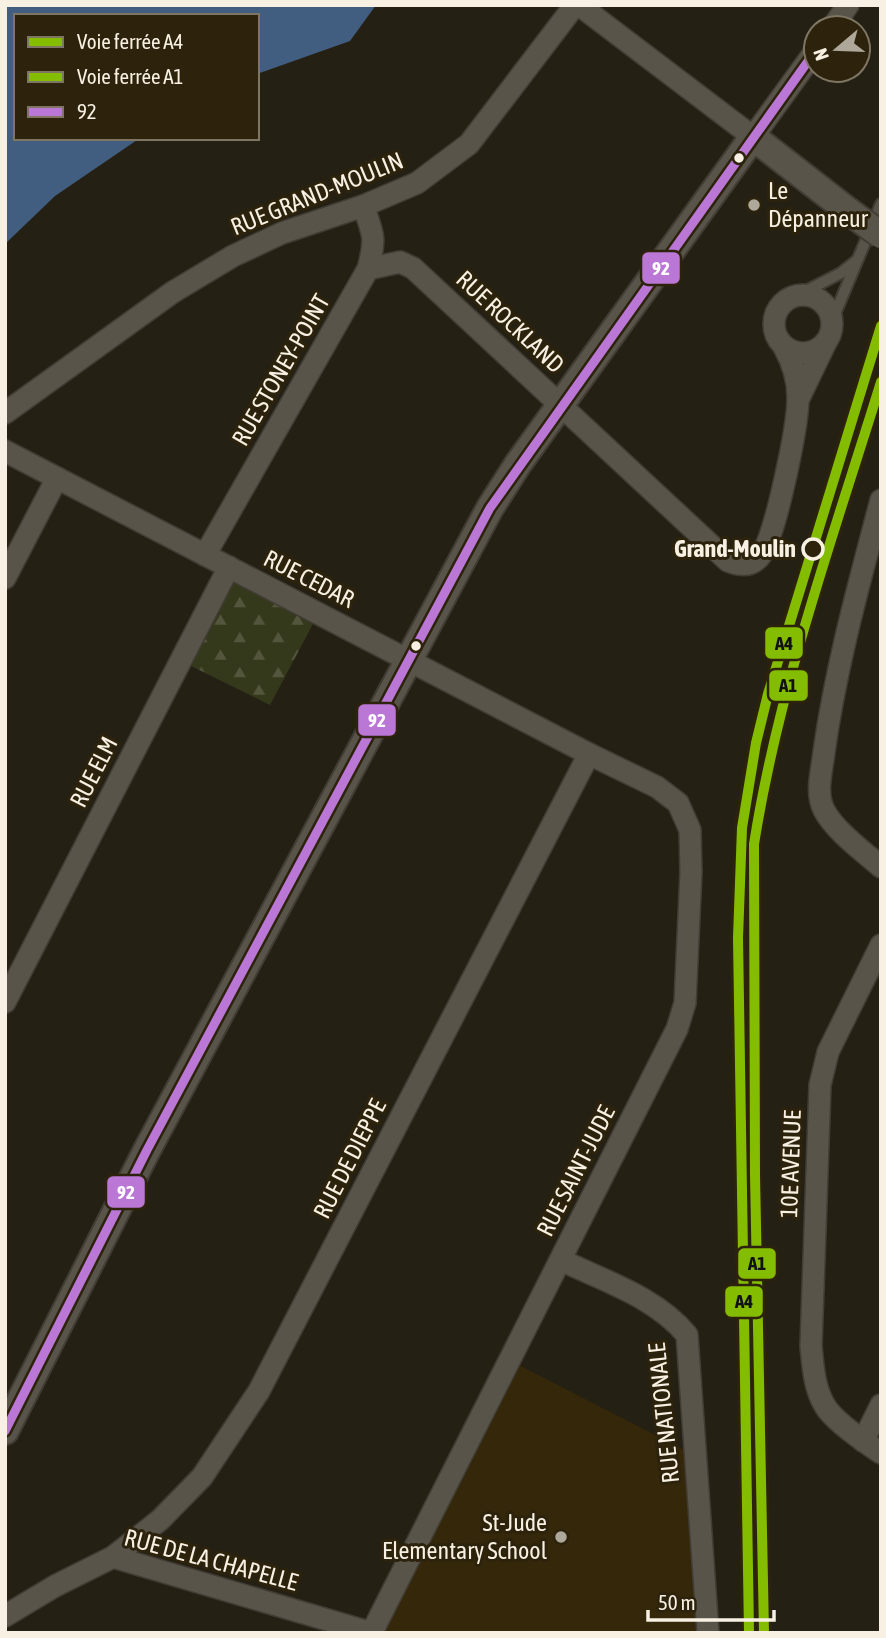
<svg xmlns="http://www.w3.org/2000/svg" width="886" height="1638" viewBox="0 0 886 1638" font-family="'Asap Condensed',sans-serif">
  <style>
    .built { fill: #34270a }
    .forest { fill: url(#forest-firs) }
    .water { fill: #415e80 }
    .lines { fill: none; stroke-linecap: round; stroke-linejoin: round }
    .service-casing { stroke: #413c34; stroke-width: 14 }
    .minor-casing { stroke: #413c34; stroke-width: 24 }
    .tertiary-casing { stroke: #413c34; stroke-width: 30 }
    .service { stroke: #58544a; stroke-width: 10 }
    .minor { stroke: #58544a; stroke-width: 21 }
    .tertiary { stroke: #58544a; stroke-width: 26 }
    .tertiary-bridge-casing { stroke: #413c34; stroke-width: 30; stroke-linecap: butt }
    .tertiary-bridge { stroke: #58544a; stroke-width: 26 }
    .bus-1-casing { stroke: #2d230c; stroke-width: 14 }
    .bus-1 { stroke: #ba77d6; stroke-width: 9 }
    .rail-1-casing { stroke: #2d230c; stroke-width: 16 }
    .rail-2-casing { stroke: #2d230c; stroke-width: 16 }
    .rail-1 { stroke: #84bd00; stroke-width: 10 }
    .rail-2 { stroke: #84bd00; stroke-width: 10 }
    .bus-dot { fill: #f8f1e3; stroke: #2d230c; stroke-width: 2.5 }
    .poi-dot { fill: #aea89b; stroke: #2d230c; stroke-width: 2.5 }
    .stop-dot { fill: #2d230c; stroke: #f8f1e3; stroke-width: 3.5 }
    .labels { text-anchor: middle; stroke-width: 6; stroke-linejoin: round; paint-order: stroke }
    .poi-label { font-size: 24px; fill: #f8f1e3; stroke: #2d230c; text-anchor: start }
    .street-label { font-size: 24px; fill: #f8f1e3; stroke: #2d230c }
    .stop-label { font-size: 24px; font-weight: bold; fill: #f8f1e3; stroke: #2d230c; text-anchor: end }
    .line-badge { stroke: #2d230c; stroke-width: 2.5 }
    .badge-label { font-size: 19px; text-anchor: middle; font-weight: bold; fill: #fff }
    .pale-badge-label { font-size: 19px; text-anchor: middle; font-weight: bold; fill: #111 }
  </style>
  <defs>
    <pattern id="forest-firs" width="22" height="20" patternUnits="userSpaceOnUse" patternTransform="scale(1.75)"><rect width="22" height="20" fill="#35391b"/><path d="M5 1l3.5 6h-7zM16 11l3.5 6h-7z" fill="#53563c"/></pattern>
  </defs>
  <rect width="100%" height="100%" fill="#252014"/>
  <polygon class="built" points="509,1360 696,1456 708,1633 372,1632"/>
  <polygon class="forest" points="231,574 314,622 270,705 185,663"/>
  <polygon class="water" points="5,5 376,5 350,41 257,74 257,16 16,16 16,138 140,138 55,196 5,244"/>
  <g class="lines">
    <g class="service-casing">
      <g id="service">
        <polyline points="798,295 841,273 856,261"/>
        <polyline points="832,321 881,204"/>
      </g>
    </g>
    <g class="minor-casing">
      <g id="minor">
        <polyline points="579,5 753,137 816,50"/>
        <polyline points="832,28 848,5"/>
        <path d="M368 269 400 262 413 268 728 561C740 566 752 567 761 555 776 534 798 425 798 398 798 379 793 363 784 347"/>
        <circle cx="803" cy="324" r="29"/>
        <polyline points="798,400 826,342"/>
        <polyline points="5,413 173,292 233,256 282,233 363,206 417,183 469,144 575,5"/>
        <polyline points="5,451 589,754 657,787 678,803 690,830 691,872 685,1003 677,1029 372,1632"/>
        <path d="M881 500C859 584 836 666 824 752 822 770 815 793 824 810 834 830 864 852 881 867"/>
        <path d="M205 555 368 269C376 239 374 235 363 206"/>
        <polyline points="5,578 57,478"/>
        <path d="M881 945 828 1052 820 1085 811 1346C813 1366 814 1388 825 1406 833 1420 866 1443 881 1453"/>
        <polyline points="5,1002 229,567"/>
        <path d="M561 1260C604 1281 656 1297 687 1335L708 1633"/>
        <polyline points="863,1441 881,1405"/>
        <polyline points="113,1557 372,1633"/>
        <polyline points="5,1616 55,1586 113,1557 160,1520 202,1477 259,1391 589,754"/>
      </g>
    </g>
    <g class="tertiary-casing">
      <polyline id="tertiary" points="5,1431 147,1150 490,508 518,464 753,137 847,210"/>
    </g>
    <use href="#service" class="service"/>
    <use href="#minor" class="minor"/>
    <use href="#tertiary" class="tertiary"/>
    <g class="tertiary-bridge-casing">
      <polyline id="tertiary-bridge" points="847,210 881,235"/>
    </g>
    <use href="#tertiary-bridge" class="tertiary-bridge"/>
    <g class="bus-1-casing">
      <polyline id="bus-1" points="5,1431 147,1150 490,508 816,50"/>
    </g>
    <use href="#bus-1" class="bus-1"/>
    <g class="rail-1-casing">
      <polyline id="rail-1" points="749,1633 738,938 742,828 756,743 768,694 881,326"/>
    </g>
    <g class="rail-2-casing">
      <path id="rail-2" d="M764 1633 755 1175 754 844C779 686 834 534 881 382"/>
    </g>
    <use href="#rail-1" class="rail-1"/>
    <use href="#rail-2" class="rail-2"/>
  </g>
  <g class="bus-dot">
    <circle cx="739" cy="158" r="6"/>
    <circle cx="416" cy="646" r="6"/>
  </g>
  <g class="poi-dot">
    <circle cx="754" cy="205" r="7"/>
    <circle cx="561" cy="1537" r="7"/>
  </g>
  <circle class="stop-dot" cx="813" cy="549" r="10"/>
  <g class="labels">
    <g class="poi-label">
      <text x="768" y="199">Le<tspan x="768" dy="28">Dépanneur</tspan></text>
      <text x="547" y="1531" text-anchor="end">St-Jude<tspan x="547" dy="28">Elementary School</tspan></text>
    </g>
    <g class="street-label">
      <text transform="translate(317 194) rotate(-22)" y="8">RUE GRAND-MOULIN</text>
      <text transform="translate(510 322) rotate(43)" y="8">RUE ROCKLAND</text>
      <text transform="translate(281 370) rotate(-60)" y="8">RUE STONEY-POINT</text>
      <text transform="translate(309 579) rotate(27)" y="8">RUE CEDAR</text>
      <text transform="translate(94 772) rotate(-63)" y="8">RUE ELM</text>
      <text transform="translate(350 1159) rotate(-63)" y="8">RUE DE DIEPPE</text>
      <text transform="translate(791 1164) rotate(-88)" y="8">10E AVENUE</text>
      <text transform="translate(576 1171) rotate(-63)" y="8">RUE SAINT-JUDE</text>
      <text transform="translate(664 1413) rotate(-96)" y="8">RUE NATIONALE</text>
      <text transform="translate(211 1560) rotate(15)" y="8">RUE DE LA CHAPELLE</text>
    </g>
    <g class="stop-label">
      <text x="796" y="557">Grand-Moulin</text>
    </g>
  </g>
  <g class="line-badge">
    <rect x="641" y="251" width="40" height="34" rx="7" fill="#ba77d6"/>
    <rect x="764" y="626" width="40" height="34" rx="7" fill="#84bd00"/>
    <rect x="768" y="669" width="41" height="33" rx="7" fill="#84bd00"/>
    <rect x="357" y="703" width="40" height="34" rx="7" fill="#ba77d6"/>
    <rect x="106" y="1175" width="40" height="34" rx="7" fill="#ba77d6"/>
    <rect x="737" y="1247" width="40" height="33" rx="7" fill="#84bd00"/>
    <rect x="724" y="1285" width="40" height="33" rx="7" fill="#84bd00"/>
  </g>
  <g class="badge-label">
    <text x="661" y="275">92</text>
    <text x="377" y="727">92</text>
    <text x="126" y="1199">92</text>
  </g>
  <g class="pale-badge-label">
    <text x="784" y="650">A4</text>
    <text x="788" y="692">A1</text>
    <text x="757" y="1270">A1</text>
    <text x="744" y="1308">A4</text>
  </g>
  <rect width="886" height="1638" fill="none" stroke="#f8f1e3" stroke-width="14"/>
  <rect x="14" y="14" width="245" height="126" fill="#2d230c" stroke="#7e7562" stroke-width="2"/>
  <rect x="28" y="37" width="35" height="10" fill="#84bd00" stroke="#7e7562" stroke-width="2"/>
  <text x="77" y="49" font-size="21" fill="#f8f1e3">Voie ferrée A4</text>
  <rect x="28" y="72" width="35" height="10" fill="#84bd00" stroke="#7e7562" stroke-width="2"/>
  <text x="77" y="84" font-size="21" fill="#f8f1e3">Voie ferrée A1</text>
  <rect x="28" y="107" width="35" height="10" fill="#ba77d6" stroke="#7e7562" stroke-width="2"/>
  <text x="77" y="119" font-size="21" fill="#f8f1e3">92</text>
  <g transform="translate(837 49) rotate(251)"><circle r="33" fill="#2d230c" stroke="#7e7562" stroke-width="2"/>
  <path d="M0-5L12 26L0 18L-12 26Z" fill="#aea89b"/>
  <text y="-10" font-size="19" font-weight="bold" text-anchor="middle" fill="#f8f1e3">N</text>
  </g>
  <path d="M648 1610v10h126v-10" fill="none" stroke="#f8f1e3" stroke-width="3.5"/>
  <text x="658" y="1610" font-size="21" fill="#f8f1e3" stroke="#2d230c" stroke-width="5" paint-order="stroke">50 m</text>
</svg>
